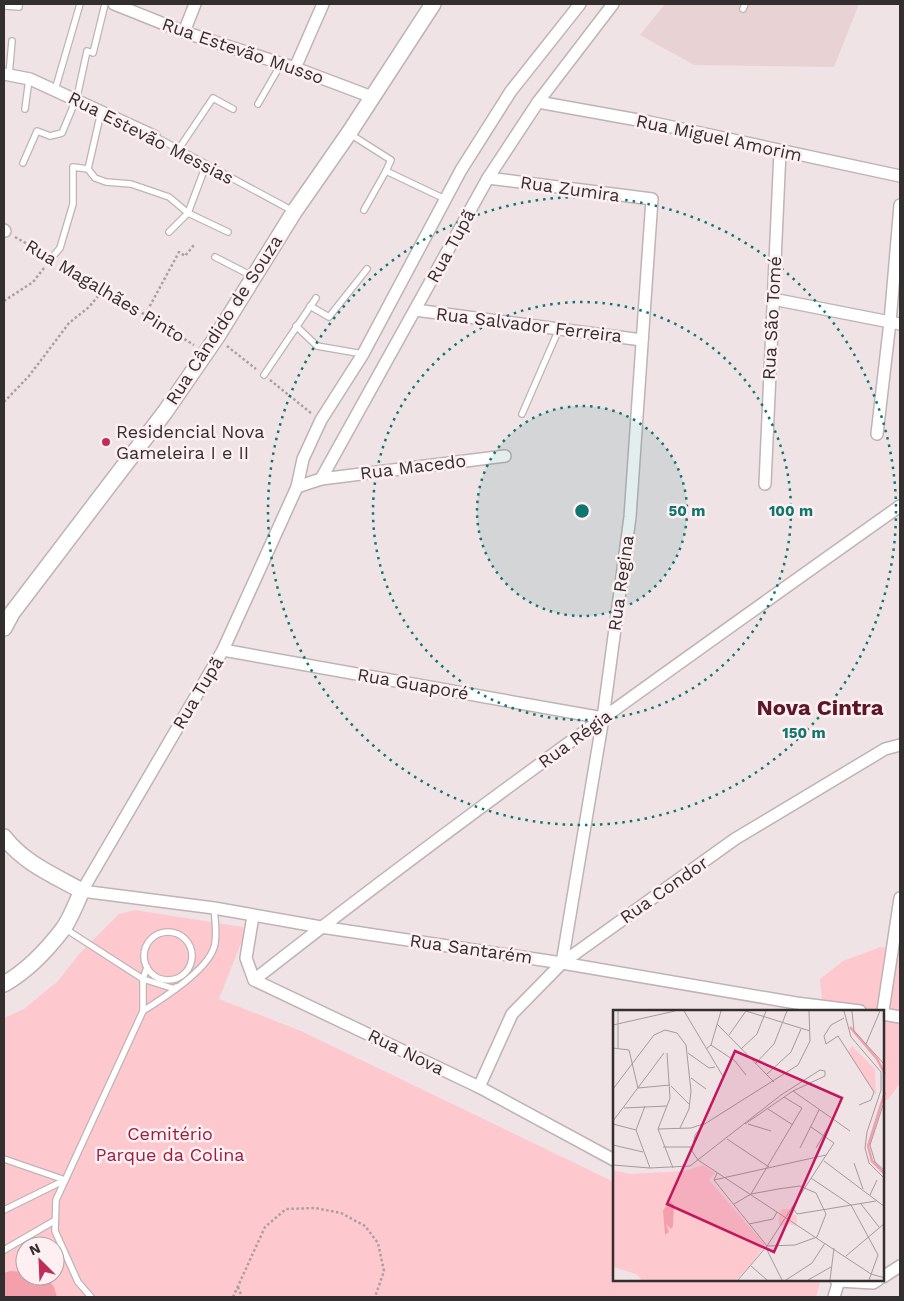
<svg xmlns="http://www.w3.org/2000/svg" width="904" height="1301" viewBox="0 0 904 1301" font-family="'Work Sans',sans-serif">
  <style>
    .built { fill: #e8d2d4 }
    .green { fill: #fec8cf; fill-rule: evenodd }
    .water { fill: #f39fac }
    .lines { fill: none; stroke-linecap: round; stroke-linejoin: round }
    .service-casing { stroke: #c0b3b4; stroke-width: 8 }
    .minor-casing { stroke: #c0b3b4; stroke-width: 14 }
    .tertiary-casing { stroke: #c0b3b4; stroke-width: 18 }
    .path { stroke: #a99fa0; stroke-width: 2.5; stroke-dasharray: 2.5 2.5; stroke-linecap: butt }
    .service { stroke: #fff; stroke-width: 5.5 }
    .minor { stroke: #fff; stroke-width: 11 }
    .tertiary { stroke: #fff; stroke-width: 15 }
    .ring { fill: none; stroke: #0f766e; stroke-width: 2.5; stroke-dasharray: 2.5 5 }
    .poi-dot { fill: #be2f57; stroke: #fef0f2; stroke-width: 2 }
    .labels { text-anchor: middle; stroke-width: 5; stroke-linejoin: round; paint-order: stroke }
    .street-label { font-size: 18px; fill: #342f2f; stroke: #fef0f2 }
    .poi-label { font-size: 18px; fill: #342f2f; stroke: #fef0f2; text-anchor: start }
    .park-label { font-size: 18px; fill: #981f42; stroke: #fef0f2 }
    .district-label { font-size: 22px; font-weight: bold; fill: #5b1728; stroke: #fef0f2 }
    .inset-river { fill: none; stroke: #f39fac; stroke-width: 2.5 }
    .inset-road { fill: none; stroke: #a59b9c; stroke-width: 1 }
    .view { fill: #c2185b; fill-opacity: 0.15; stroke: #c2185b; stroke-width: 2.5 }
    .inset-edge { fill: none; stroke: #342f2f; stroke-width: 2.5 }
    .centre { fill: #0f766e; stroke: #fef0f2; stroke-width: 2.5 }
    .ring-label { font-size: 15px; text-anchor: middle; font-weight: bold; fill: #0f766e; stroke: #fef0f2; stroke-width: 5; stroke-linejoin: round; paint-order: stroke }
  </style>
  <rect width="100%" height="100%" fill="#f0e3e5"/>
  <polygon class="built" points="665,4 859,4 834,67 694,65 640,35"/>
  <g class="green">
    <path d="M135 910 243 927 245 933 219 999 301 1031 614 1182V1280H815L820 1282 816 1297H4V1018L24 1009 58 981 79 954 119 914ZM25 1246H55V1276H25Z"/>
    <polygon points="880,947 900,951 900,1083 888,1100 883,1098 883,1011 823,1011 820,979 843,961"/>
  </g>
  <polygon class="water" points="10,1271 25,1272 25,1276 45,1276 54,1287 57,1297 4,1297 4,1273"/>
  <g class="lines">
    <g class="service-casing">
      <g id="service">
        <polyline points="5,6 19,7 19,4"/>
        <polyline points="743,9 745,4"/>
        <polyline points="9,75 12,41"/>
        <polyline points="55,90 80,4"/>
        <polyline points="258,104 281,64"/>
        <polyline points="25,109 29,79"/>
        <polyline points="101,112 88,169 95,178 106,182 131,184 169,197 188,213 228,232"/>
        <polyline points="350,134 391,160 386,171 445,199"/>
        <polyline points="154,136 293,211"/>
        <polyline points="178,150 213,98 233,109"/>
        <polyline points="23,163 37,131 50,136 62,133 77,97 87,51 93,53 105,4"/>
        <polyline points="364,210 386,171"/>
        <polyline points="169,232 188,213 206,165"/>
        <polyline points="215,257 254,277"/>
        <polyline points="49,261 60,248 73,204 73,167 88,169"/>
        <polyline points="310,306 329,317 367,269"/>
        <polyline points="296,326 317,346 363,354"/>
        <polyline points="264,375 316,298"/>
        <polyline points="522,414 559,329"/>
        <polyline points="64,928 143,979 175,989 176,987"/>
        <circle cx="168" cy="956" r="24"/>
        <path d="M147 967 143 979V1011C163 998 212 968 215 943 217 932 215 920 214 908"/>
        <polyline points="4,1159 65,1180"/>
        <polyline points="4,1210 65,1180"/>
        <polyline points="4,1250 54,1221"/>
        <polyline points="91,1297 78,1282 55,1231 56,1200 143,1011"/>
      </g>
    </g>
    <g class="minor-casing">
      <g id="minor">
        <polyline points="114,4 184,32 295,68 372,97"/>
        <polyline points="580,4 511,91 461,170 363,354 321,420 303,459 297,487 223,650 82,891 214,908 321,927 562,963 796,1003 860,1011"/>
        <polyline points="184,32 195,4"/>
        <polyline points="295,68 323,4"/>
        <polyline points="4,74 30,79 154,136"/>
        <polyline points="538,102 649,122 900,176"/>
        <polyline points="488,178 652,199 630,517 603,718 562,963"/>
        <polyline points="4,230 5,231"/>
        <polyline points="773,299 900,324"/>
        <polyline points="415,310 642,340"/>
        <polyline points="877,434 890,322 900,205"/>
        <polyline points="321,479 505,456"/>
        <polyline points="765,484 780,151"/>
        <polyline points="297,487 321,479 488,178 538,102 613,4"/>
        <polyline points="223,650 603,718"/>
        <polyline points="253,916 246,958 254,980 479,1087 614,1160"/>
        <path d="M254 980C464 815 683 660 900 506"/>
        <polyline points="883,1011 900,898"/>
        <polyline points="883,1014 900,1017"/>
        <polyline points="479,1087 512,1014 562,963 735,839 885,749 900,745"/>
        <polyline points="883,1277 900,1266"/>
        <polyline points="836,1280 839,1281 873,1283 878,1280"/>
        <polyline points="834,1297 839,1280"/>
      </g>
    </g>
    <g class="tertiary-casing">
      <g id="tertiary">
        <polyline points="4,628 12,613 165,412 216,338 294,212 349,133 433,4"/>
        <path d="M4 837C24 863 53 875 82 891 76 903 71 918 63 929 47 950 27 971 4 984"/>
      </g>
    </g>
    <g class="path">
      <polyline points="15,237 43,253"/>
      <polyline points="61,263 194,345"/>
      <polyline points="4,301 33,282 44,268"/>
      <polyline points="145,315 179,252 185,256 194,245"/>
      <polyline points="227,346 256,369"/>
      <polyline points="270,380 311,413"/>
      <polyline points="4,402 29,376 69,323 89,307 104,289"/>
      <polyline points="238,1287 242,1297"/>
      <polyline points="233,1297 265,1227 286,1209 315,1208 341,1213 365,1226 378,1243 384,1271 375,1297"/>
    </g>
    <use href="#service" class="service"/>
    <use href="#minor" class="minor"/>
    <use href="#tertiary" class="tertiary"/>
  </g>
  <circle cx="582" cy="511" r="105" fill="#0f766e" fill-opacity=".12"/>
  <g class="ring">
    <circle cx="582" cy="511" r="105"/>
    <circle cx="582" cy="511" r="209"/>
    <circle cx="582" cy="511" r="314"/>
  </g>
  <circle class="poi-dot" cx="106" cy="442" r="5"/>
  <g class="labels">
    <g class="street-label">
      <text transform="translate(243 51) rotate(19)" y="6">Rua Estevão Musso</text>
      <text transform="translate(151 138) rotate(27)" y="6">Rua Estevão Messias</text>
      <text transform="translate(719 138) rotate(12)" y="6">Rua Miguel Amorim</text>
      <text transform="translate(570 189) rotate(8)" y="6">Rua Zumira</text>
      <text transform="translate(451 246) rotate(-61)" y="6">Rua Tupã</text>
      <text transform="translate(105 291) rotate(31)" y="6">Rua Magalhães Pinto</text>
      <text transform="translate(772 318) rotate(-87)" y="6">Rua São Tomé</text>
      <text transform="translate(224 320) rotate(-57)" y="6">Rua Cândido de Souza</text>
      <text transform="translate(529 325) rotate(7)" y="6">Rua Salvador Ferreira</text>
      <text transform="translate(413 467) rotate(-7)" y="6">Rua Macedo</text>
      <text transform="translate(621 583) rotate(-82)" y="6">Rua Regina</text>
      <text transform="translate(413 684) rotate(10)" y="6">Rua Guaporé</text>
      <text transform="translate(198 693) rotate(-59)" y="6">Rua Tupã</text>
      <text transform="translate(575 739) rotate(-36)" y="6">Rua Régia</text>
      <text transform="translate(664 890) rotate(-35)" y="6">Rua Condor</text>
      <text transform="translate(471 949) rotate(8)" y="6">Rua Santarém</text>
      <text transform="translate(406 1052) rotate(26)" y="6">Rua Nova</text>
    </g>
    <g class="poi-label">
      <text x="116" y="438">Residencial Nova<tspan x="116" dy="21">Gameleira I e II</tspan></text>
    </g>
    <g class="park-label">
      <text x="170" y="1140">Cemitério<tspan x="170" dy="21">Parque da Colina</tspan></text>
    </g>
    <g class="district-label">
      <text x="820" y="715">Nova Cintra</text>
    </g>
  </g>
  <g transform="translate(613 1010)">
    <rect width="271" height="271" fill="#f0e3e5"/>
    <path d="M239 36 262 59 263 85 235 42ZM90 155 102 163 96 170 152 235 135 258 123 270H29L23 264 0 257V160L18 164 72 161ZM171 199H176L184 207 183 216 177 214 169 217 165 213 168 200Z" fill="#fec8cf"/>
    <path d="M56 191 61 195 60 216 58 219 53 214 56 222 52 225 50 201Z" fill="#f39fac"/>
    <path class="inset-river" d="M237 17 264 49 272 64M272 82 255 136 259 151 272 164"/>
    <path class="inset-road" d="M71 1 111 68M133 1 197 21M196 1 197 31 185 55 90 115 82 125 79 141 85 150 258 264 272 268M231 1 238 27 268 62V80L254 122 252 138 256 153 272 169M239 1 241 21 272 55M231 8 218 15 211 26 213 34 225 26 261 82 258 90 246 95M104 14 161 72M0 15 62 1M116 25 133 1M253 34 267 1M98 35 122 51 133 65M0 38 16 40 25 78 57 75M5 39V1M93 39 98 35 108 1M128 39 144 24 153 1M54 43 57 88 45 119 60 158M75 43 96 58 102 57M142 54 161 34 174 1M154 64 178 42 188 19M78 68 93 79M58 76 77 95M0 79 41 25 52 20 64 23 73 35 78 81 76 99 67 118M180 81 237 121M272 89 257 135 262 152 272 161M32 96 23 120 37 158M11 98 54 96M155 99 180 115M0 111 51 43M0 114 23 120M135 114 158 121M45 119 78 118 90 114M114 129 156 157M0 135 30 142M50 137H78M187 138 206 100M203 138 220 109M211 151 272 197M241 153 250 179M0 155 37 158 77 156 168 85 207 60 212 61V66L180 81 132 114M104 163 101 170 154 236M198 168 238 195 265 245 256 270M101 170 213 145M138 184 189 98 171 87M257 185 264 170M121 194 138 184 165 179 187 176 203 183 213 204 204 227 182 235 154 236M248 194 266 217M179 197 184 204 263 191M136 214 160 209 164 202M153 238 169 270M233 246 272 213M138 256 154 270M125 270 154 236 221 133 198 117M173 270 199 253 212 233M195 270 218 257M217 270 221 238"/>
    <path class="view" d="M122 41 229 88 161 242 54 194Z"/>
    <rect width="271" height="271" class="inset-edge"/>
  </g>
  <circle cx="582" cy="511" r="8" class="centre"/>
  <g class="ring-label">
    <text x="687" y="516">50 m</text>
    <text x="791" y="516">100 m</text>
    <text x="804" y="738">150 m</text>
  </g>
  <rect width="904" height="1301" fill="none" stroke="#342f2f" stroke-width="10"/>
  <g transform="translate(40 1261) rotate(336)"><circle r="24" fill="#fef0f2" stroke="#ada3a4"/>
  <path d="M0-4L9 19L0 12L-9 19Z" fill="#be2f57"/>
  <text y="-8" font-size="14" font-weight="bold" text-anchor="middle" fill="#342f2f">N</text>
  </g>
</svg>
